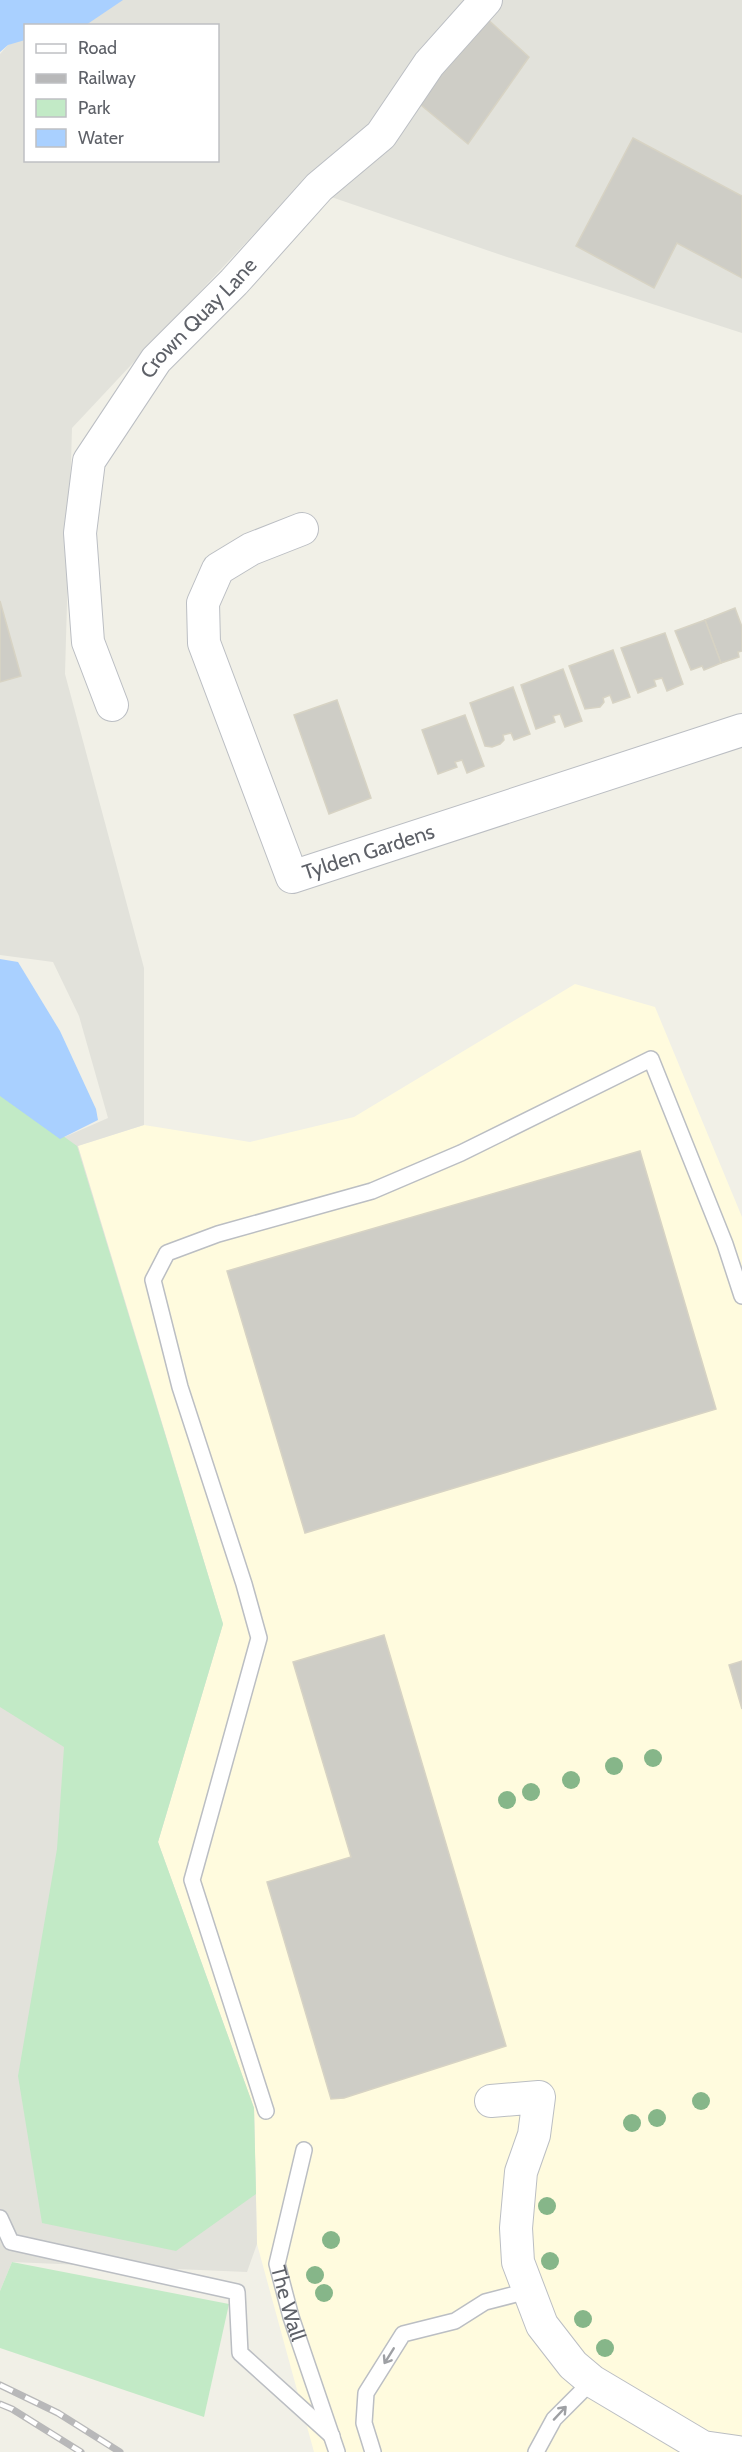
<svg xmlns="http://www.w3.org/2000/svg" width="742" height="2452" viewBox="0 0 742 2452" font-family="Cabin,sans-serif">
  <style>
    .commercial { fill: #fffbde }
    .industrial { fill: #e2e2db }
    .green { fill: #c2eac6 }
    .water { fill: #a9d0ff }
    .building { fill: #cecdc6; stroke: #d7d3c4; stroke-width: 1.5 }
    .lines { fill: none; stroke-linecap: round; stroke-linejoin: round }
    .lane-casing { stroke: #bbbec3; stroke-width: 18 }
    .street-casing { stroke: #bbbec3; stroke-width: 34 }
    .lane { stroke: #fff; stroke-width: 15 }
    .street { stroke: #fff; stroke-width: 32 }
    .rail-casing { stroke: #b8b8b9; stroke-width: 7 }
    .rail { stroke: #fff; stroke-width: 4.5; stroke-dasharray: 14; stroke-linecap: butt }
    .tree { fill: #86b689 }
    .oneway { stroke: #9ea0a4 }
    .labels { text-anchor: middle; stroke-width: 5; stroke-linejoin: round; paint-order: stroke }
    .street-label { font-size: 21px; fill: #5e6168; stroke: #fff }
  </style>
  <rect width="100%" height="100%" fill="#f1f0e7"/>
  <polygon class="commercial" points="575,984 655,1007 742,1217 742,2452 314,2452 257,2244 254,2108 158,1842 223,1624 77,1146 144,1125 250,1142 354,1117"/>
  <polygon class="industrial" points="84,0 742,0 742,333 504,256 299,186 72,428 65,674 144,968 144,1125 78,1146 223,1624 158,1842 254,2108 257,2244 247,2272 12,2262 0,2291 0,1095 60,1139 108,1118 79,1016 53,962 0,955 0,54 8,45 25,34 26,160 218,160 218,26 40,25"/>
  <g class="green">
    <polygon points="0,1052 52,1128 77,1146 223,1624 158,1842 254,2108 256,2194 176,2251 42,2223 18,2076 57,1849 64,1747 0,1707"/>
    <polygon points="12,2262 229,2304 204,2417 0,2348 0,2291"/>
  </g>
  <g class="water">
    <polygon points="0,0 123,0 86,25 26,26 25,40 8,45 0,52"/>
    <polygon points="0,959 18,962 60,1031 96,1109 98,1120 60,1139 0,1096"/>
  </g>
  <g class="building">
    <polygon points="483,15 529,57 468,144 416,101"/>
    <polygon points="633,138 742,196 742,278 677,243 654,288 576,246"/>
    <polygon points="0,601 21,676 0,682"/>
    <polygon points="735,608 742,627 742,651 738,652 739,657 721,663 705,620"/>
    <polygon points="705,620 721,663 704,670 702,666 691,670 675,631"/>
    <polygon points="665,633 683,684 667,691 662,678 654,680 656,686 638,693 621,648"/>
    <polygon points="613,650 630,697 613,703 610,695 603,698 604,702 600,707 585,709 569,666"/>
    <polygon points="563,669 582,721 565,727 560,714 553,716 555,722 536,729 521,685"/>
    <polygon points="513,687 530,734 514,740 511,733 503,735 504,740 500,744 492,747 485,746 470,703"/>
    <polygon points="337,700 371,798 329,814 294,715"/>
    <polygon points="465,715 484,766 467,773 462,760 455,762 457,767 438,774 422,730"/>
    <polygon points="640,1151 716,1409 305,1533 227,1271"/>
    <polygon points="384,1635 506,2046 344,2098 331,2099 267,1882 351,1857 293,1662"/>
    <polygon points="742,1661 742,1709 729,1665"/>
  </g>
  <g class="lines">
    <g class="lane-casing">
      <g id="lane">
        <polyline points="266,2111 192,1880 259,1638 244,1584 180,1387 153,1280 167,1253 218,1234 372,1191 461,1153 651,1059 725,1244 742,1296"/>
        <path id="s1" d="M304 2150 277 2264 291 2317 337 2452"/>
        <polyline points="0,2218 11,2242 237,2292 240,2353 332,2436"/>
        <polyline points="373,2452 364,2423 366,2393 403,2334 455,2321 485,2302 528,2291"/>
        <polyline points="536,2452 554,2419 592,2381"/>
      </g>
    </g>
    <g class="street-casing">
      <g id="street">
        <path id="s2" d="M302 529 251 549 218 569 203 603 204 643 292 877 742 730"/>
        <path id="s3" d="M112 705 88 642 80 533 89 461 156 360 234 282 319 187 381 135 429 64 486 0"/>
        <polyline points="491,2101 539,2097 534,2135 521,2172 516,2228 518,2262 542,2325 573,2365 592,2381 703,2447 738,2452"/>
      </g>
    </g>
    <use href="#lane" class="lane"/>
    <use href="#street" class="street"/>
    <g class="rail-casing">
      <g id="rail">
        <polyline points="0,2385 58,2413 120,2452"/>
        <polyline points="0,2404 12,2409 81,2452"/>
      </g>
    </g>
    <use href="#rail" class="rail"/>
  </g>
  <g class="tree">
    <circle cx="653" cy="1758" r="9"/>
    <circle cx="614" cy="1766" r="9"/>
    <circle cx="571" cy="1780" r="9"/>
    <circle cx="531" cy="1792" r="9"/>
    <circle cx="507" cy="1800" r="9"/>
    <circle cx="701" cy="2101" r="9"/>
    <circle cx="657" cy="2118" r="9"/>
    <circle cx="632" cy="2123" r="9"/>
    <circle cx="547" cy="2206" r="9"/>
    <circle cx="331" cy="2240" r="9"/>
    <circle cx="550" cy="2261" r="9"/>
    <circle cx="315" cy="2275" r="9"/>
    <circle cx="324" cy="2293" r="9"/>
    <circle cx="583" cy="2319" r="9"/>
    <circle cx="605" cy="2348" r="9"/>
  </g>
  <defs><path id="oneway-shaft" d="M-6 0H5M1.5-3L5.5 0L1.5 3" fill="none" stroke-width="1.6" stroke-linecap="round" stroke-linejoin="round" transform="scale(1.5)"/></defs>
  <g class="oneway">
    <use href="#oneway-shaft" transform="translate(389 2356) rotate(122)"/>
    <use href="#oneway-shaft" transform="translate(560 2413) rotate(-47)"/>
  </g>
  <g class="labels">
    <g class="street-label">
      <text dy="7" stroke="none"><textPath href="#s3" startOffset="430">Crown Quay Lane</textPath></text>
      <text dy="7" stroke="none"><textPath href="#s2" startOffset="501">Tylden Gardens</textPath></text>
      <text dy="7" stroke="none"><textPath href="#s1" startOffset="158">The Wall</textPath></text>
    </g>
  </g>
  <rect x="24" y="24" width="195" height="138" fill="#ffffff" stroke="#bfc0c3" stroke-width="1.5"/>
  <rect x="36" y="44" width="30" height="9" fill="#ffffff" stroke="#bfc0c3" stroke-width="1.5"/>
  <text x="78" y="54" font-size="18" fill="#5e6168">Road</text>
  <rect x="36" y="74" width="30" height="9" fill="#b8b8b9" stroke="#bfc0c3" stroke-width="1.5"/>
  <text x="78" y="84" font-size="18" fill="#5e6168">Railway</text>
  <rect x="36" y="99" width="30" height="18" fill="#c2eac6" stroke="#bfc0c3" stroke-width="1.5"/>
  <text x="78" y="114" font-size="18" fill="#5e6168">Park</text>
  <rect x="36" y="129" width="30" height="18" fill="#a9d0ff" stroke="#bfc0c3" stroke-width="1.5"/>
  <text x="78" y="144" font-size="18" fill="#5e6168">Water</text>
</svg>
